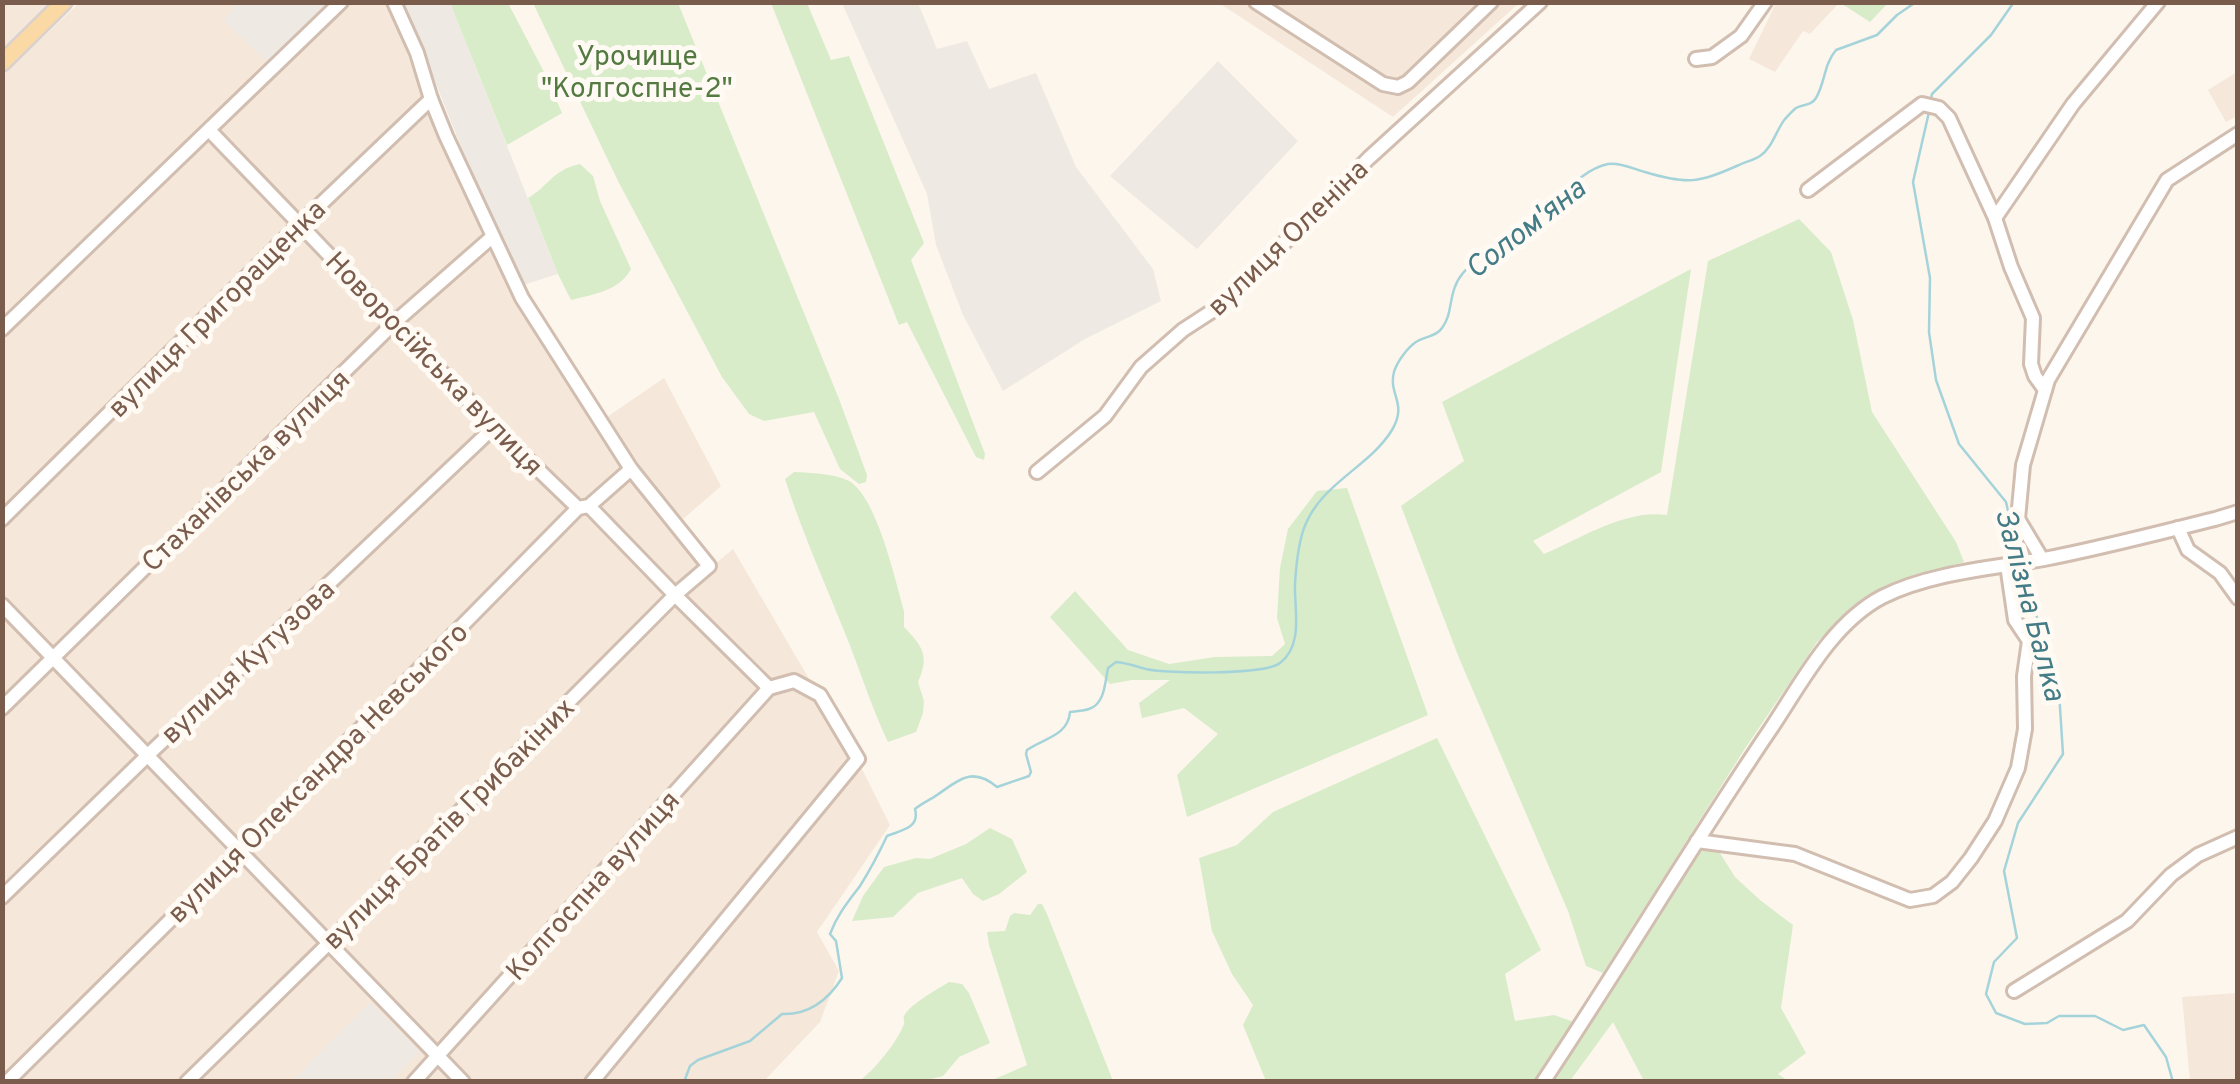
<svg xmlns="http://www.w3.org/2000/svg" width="2240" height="1084" viewBox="0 0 2240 1084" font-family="Overpass,sans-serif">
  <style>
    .residential { fill: #f5e8da }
    .industrial { fill: #efe9e4 }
    .green { fill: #d8ecc9 }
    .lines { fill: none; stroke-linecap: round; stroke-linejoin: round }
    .stream { stroke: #a5d3da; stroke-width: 2.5 }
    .minor-casing { stroke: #d1beb0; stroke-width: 18 }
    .major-casing { stroke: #dad1cd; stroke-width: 20 }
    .minor { stroke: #fff; stroke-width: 12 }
    .major { stroke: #fbd9a5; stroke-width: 15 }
    .labels { text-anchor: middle; stroke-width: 10; stroke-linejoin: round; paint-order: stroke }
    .park-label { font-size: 28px; fill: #537a41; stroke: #fffaf3 }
    .street-label { font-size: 28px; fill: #7a5c4d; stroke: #fffaf3 }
    .water-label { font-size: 30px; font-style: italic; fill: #437c86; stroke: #fffaf3 }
  </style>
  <rect width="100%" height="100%" fill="#fdf6ec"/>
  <g class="residential">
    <polygon points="3,2 52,2 52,3 3,51"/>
    <polygon points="79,3 387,3 436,126 496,261 604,419 664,378 721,486 682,520 715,564 733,549 863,771 890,825 817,932 839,971 820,1022 764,1081 3,1082 3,75"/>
    <polygon points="1219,3 1519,3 1393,117"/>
    <polygon points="1776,3 1839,3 1810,34 1803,31 1775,72 1749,59"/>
    <polygon points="2237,72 2237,116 2226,122 2208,90"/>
    <polygon points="2237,993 2237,1081 2190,1081 2182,997"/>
  </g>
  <g class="industrial">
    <polygon points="239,3 334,3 270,65 223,20"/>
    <polygon points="404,3 450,3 558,274 523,285 463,152"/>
    <polygon points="842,3 918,3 937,49 967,41 989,89 1036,73 1076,167 1153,269 1161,301 1085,339 1003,391 963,315 936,245 927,194"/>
    <polygon points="1218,61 1298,141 1197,249 1110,176"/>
    <polygon points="370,1002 420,1051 391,1081 292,1081"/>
  </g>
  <g class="green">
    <polygon points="1839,2 1888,2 1888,3 1870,22"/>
    <polygon points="450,3 508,3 542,68 562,113 507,145"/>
    <polygon points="533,3 678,3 839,399 867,475 866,482 859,484 840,469 814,412 764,421 749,414 722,377 618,181"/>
    <polygon points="771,3 807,3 831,60 849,56 924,243 911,260 985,454 984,460 976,457 907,322 899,325"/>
    <path d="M580 164 593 176 600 201 631 269C619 291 595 294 571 300L558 274 528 198C549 186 552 170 580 164Z"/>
    <path d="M1799 219 1831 252 1853 320 1872 412 1956 542 1964 562 1926 573 1863 598 1817 642 1744 750 1603 973 1586 966 1568 911 1459 658 1401 506 1464 461 1442 402 1691 269 1661 472 1533 541 1544 554C1581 538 1626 509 1667 515L1708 261Z"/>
    <path d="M794 472C812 473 832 473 849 481 877 497 895 580 904 611V627C922 646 930 655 918 682L924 701 923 713 916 732 888 742C871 706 860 670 845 633 824 581 802 532 785 479Z"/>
    <polygon points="1347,488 1428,715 1187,817 1177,775 1218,734 1184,708 1142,718 1139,703 1170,680 1132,680 1110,684 1050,617 1075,591 1128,650 1169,664 1215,657 1272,656 1285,644 1277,618 1280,568 1288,529 1317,491"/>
    <polygon points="1437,738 1541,950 1505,974 1515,1021 1554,1015 1574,1022 1534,1081 1266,1081 1243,1025 1253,1005 1232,974 1212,931 1199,858 1237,845 1273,812"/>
    <polygon points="990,828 1012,839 1027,872 999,894 983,901 973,894 962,878 918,893 893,917 852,921 863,896 884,867 916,858 930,859 966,844"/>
    <polygon points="1700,847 1718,850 1735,877 1760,900 1793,925 1781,1008 1806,1053 1778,1074 1788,1081 1644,1081 1613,1022 1570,1081 1550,1082 1594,1018"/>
    <polygon points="1038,904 1042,904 1047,914 1113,1081 990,1081 1027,1065 989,945 987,932 1005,931 1010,916 1014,913 1030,915"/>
    <path d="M949 982 962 984 969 993 990 1043 959 1057 943 1076 923 1081H859C873 1072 898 1041 904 1024 905 1022 903 1019 904 1016 910 1004 938 989 949 982Z"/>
  </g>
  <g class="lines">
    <g class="stream">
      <polyline points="1931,99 1932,94 1991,35 2014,2"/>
      <polyline points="1929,112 1913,182 1930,278 1929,332 1936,380 1959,444 2006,502 2019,558"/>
      <polyline points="2023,570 2059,692 2063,754 2018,823 2004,871 2017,938 1994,962 1986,994 1996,1013 2025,1024 2047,1023 2059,1016 2095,1016 2123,1030 2144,1025 2166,1057 2173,1082"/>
      <path d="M684 1082 690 1066 698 1060 750 1041 782 1014C808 1015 828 1000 842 978L836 941 830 934C837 915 848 902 860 886 870 870 879 853 887 836 902 830 920 828 915 809 922 803 930 800 937 795 959 780 972 766 997 787L1029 776 1031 772 1026 754 1027 750C1044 738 1068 736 1070 712 1076 711 1083 711 1089 709 1105 704 1105 682 1108 668L1116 662C1127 663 1135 666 1146 669 1167 674 1264 675 1280 663 1304 645 1294 608 1295 584 1296 567 1298 547 1303 531 1319 483 1368 469 1392 430 1408 403 1388 395 1394 372 1397 362 1407 348 1416 342 1425 336 1436 337 1442 328 1454 313 1447 292 1463 273 1483 249 1510 235 1535 218 1558 202 1579 170 1608 164 1619 162 1634 169 1645 172 1688 185 1698 183 1739 165 1745 162 1754 160 1760 156 1773 147 1776 130 1785 119 1789 115 1792 111 1796 108 1803 104 1811 106 1816 98 1825 83 1824 64 1836 50L1877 35 1897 15 1916 2"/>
    </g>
    <g class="minor-casing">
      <g id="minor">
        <polyline points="1256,2 1383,84 1398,87 1408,82 1491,2"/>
        <polyline points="1696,59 1712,57 1741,36 1765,2"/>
        <polyline points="210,131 494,427 578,508"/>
        <polyline points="1808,190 1922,104 1939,108 1949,118 1995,218 2011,267 2033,318 2031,364 2035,376 2045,390"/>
        <polyline points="1995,218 2073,104 2158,2"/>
        <polyline points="2,329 341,2"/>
        <polyline points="1037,472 1105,416 1141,367 1183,330 1223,304 1369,158 1540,2"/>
        <polyline points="589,506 675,595 769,688 794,681 820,695 858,759 592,1082"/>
        <polyline points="2,519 300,224 431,99"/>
        <polyline points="2178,528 2188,550 2220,573 2238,598"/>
        <polyline points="2042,559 2018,519 2023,465 2048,380 2167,180 2238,134"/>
        <polyline points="2,605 463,1082"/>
        <polyline points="2,708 395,322 492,237"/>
        <polyline points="1697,841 1795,854 1910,900 1933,896 1952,882 1971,858 1995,821 2018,768 2025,729 2024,676 2029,641 2015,620 2007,565"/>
        <polyline points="2,897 149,754 494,427"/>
        <polyline points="2014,991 2127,921 2171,875 2198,855 2238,837"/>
        <polyline points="7,1082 241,850 578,508 589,506 631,469"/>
        <polyline points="187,1082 329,943 675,595 709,566 631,469 522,298 446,136 431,99 417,53 394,2"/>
        <polyline points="414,1082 769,688"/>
        <path d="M1543 1082C1621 965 1692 845 1770 730 1801 684 1831 624 1882 597 1929 573 1993 568 2044 559 2101 548 2158 533 2215 519L2238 512"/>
      </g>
    </g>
    <g class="major-casing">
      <polyline id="major" points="2,63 64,2"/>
    </g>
    <use href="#minor" class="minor"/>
    <use href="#major" class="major"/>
  </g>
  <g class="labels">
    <g class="park-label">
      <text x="637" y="65">Урочище<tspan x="637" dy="32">"Колгоспне-2"</tspan></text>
    </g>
    <g class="street-label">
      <text transform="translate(1287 237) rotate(-44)" y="10">вулиця Оленіна</text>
      <text transform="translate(216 308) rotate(-45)" y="10">вулиця Григоращенка</text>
      <text transform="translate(435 363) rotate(46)" y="10">Новоросійська вулиця</text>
      <text transform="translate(245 470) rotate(-44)" y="10">Стаханівська вулиця</text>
      <text transform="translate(247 661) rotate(-43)" y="10">вулиця Кутузова</text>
      <text transform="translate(317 772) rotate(-45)" y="10">вулиця Олександра Невського</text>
      <text transform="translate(448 823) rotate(-45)" y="10">вулиця Братів Грибакіних</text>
      <text transform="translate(592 885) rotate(-48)" y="10">Колгоспна вулиця</text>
    </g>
    <g class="water-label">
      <text transform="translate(1525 228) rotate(-38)" y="10">Солом'яна</text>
      <text transform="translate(2031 605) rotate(75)" y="10">Залізна Балка</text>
    </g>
  </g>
  <rect width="2240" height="1084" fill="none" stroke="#7a5c4d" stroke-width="10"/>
</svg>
